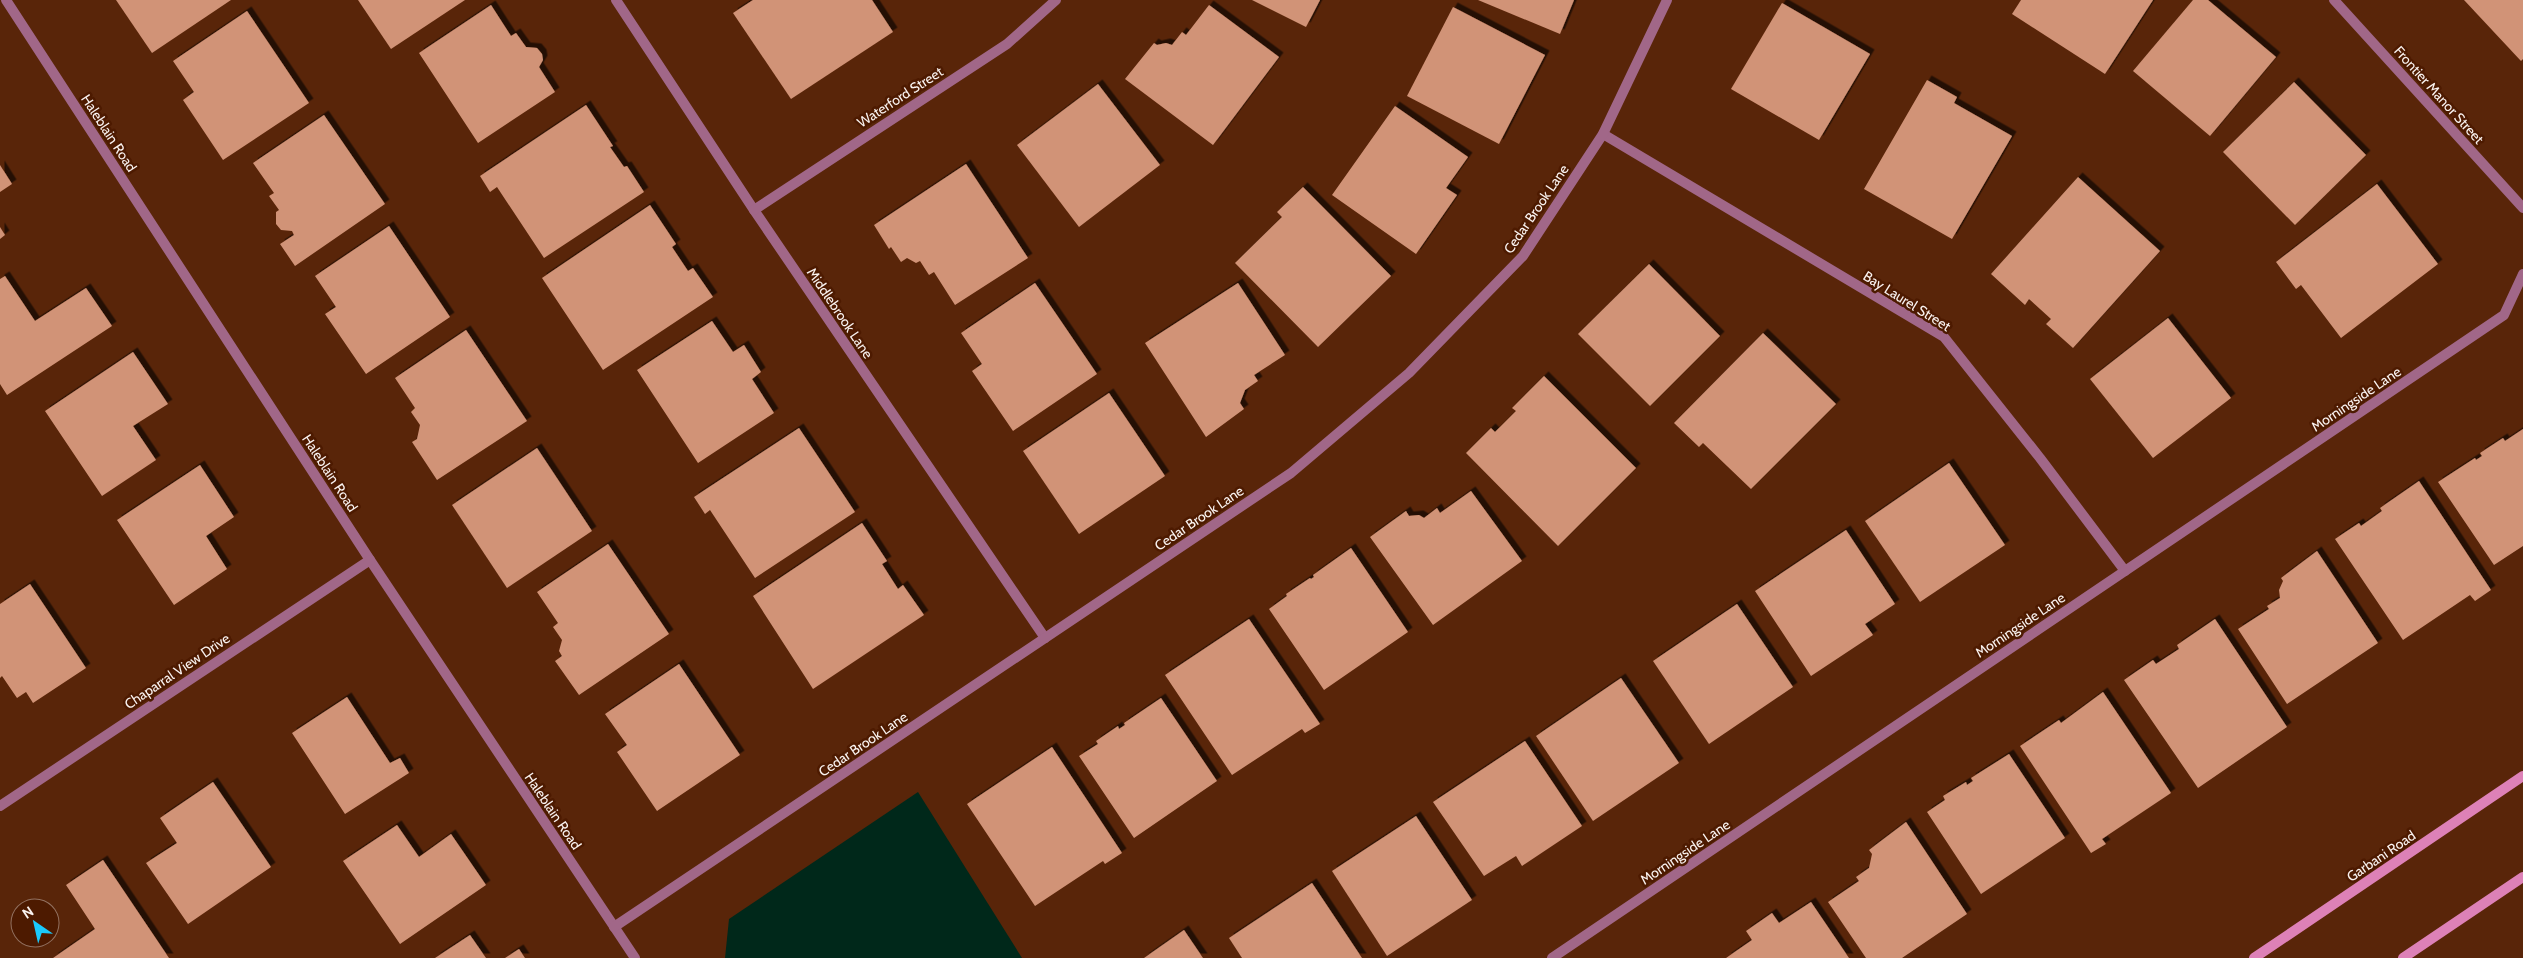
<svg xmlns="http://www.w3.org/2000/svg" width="2523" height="958" viewBox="0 0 2523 958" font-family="Cabin,sans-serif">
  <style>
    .water { fill: #00281a }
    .building { fill: #d19377; filter: url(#shadow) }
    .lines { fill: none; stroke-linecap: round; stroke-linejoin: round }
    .street { stroke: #a16788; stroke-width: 10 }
    .secondary { stroke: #dd81b7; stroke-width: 10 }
    .labels { text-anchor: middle; stroke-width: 5; stroke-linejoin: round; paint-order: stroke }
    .street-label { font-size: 14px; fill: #faf3f0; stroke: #4d1a00 }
  </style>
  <defs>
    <filter id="shadow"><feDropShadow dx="4.5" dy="-4.5" stdDeviation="0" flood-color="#0009"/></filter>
  </defs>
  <rect width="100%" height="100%" fill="#592509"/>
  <polygon class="water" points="918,792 1022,958 725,958 729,919"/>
  <g class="building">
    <polygon points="116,0 231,0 152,53"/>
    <polygon points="358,0 465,0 391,49"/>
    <polygon points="753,0 872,0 893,32 791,99 733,13"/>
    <polygon points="1252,0 1320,0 1306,27"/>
    <polygon points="1478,0 1574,0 1560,34"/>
    <polygon points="2021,0 2153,0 2105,74 2012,14"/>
    <polygon points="2193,0 2208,0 2276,57 2210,136 2133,71"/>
    <polygon points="2464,0 2523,0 2523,59 2521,61"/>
    <polygon points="1782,3 1870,54 1819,140 1731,89"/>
    <polygon points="491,5 511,36 516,33 526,47 537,48 542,54 543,60 539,67 555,92 478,143 419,53"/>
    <polygon points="1209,5 1279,57 1213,145 1125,79 1154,43 1157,45 1166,43 1172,45 1182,32 1186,35"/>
    <polygon points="1453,7 1545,55 1499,144 1407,96"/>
    <polygon points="247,11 309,103 223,160 183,100 194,92 173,61"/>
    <polygon points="1927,80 1957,97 1954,103 2012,136 1952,239 1864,189"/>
    <polygon points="2294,82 2366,155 2295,225 2223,152"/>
    <polygon points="1098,84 1160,165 1079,227 1017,145"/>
    <polygon points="586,105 613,146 610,147 624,167 627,166 644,192 544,258 497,187 490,192 480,176"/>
    <polygon points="1395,106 1468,157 1446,188 1457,195 1416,254 1332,195"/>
    <polygon points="324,115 385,204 295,266 280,244 294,235 292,231 281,230 276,224 276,212 279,210 269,196 274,193 253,163"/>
    <polygon points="966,164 1028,258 955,305 934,272 929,275 920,261 916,263 907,258 901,262 891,247 889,249 874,225"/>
    <polygon points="0,165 12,184 0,192"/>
    <polygon points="2078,177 2160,251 2073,348 2046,324 2051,319 2029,299 2025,305 1991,274"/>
    <polygon points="2377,184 2438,264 2341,338 2301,285 2296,289 2276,262"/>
    <polygon points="1303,187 1391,276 1318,347 1235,263 1282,217 1277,212"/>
    <polygon points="650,205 676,244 672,247 688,271 693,268 713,297 603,370 542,278"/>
    <polygon points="389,226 450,317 366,374 325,314 336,307 315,276"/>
    <polygon points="0,227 5,235 0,239"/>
    <polygon points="1649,264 1720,336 1650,406 1578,334"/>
    <polygon points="5,276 35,321 86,288 112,326 7,395 0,384 0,279"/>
    <polygon points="1035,283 1097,374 1013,431 972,371 982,364 961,333"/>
    <polygon points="1238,283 1285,355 1254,375 1258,381 1245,390 1240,403 1244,409 1206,437 1145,343"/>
    <polygon points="2168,318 2231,398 2153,458 2090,379"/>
    <polygon points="712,321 733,352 744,345 761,372 752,379 774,413 698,463 637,370"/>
    <polygon points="466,330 527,421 437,480 412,442 417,439 420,425 411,412 415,408 395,378"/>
    <polygon points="1763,333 1836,404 1751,489 1703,443 1699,447 1674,423"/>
    <polygon points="133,352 168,404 133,426 156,460 102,496 45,411"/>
    <polygon points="1544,376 1636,468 1558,546 1466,453 1491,428 1495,432 1516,411 1512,408"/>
    <polygon points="1109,393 1165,476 1079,534 1023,451"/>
    <polygon points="799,428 855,512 755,578 710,510 705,514 694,497"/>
    <polygon points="2523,429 2523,546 2494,565 2438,482 2475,458 2476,460 2482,456 2480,453 2503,438 2505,441"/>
    <polygon points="537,448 592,531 507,588 452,505"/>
    <polygon points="1949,463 2005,545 1920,602 1865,521"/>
    <polygon points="200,465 234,517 206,536 227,569 174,605 117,520"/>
    <polygon points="2419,481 2491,590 2475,601 2470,595 2403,640 2335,539 2359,523 2361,526 2382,511 2380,508"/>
    <polygon points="1471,491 1522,561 1433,625 1370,537 1406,511 1409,516 1419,515 1424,518 1437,508 1440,513"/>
    <polygon points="862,523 887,561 882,564 898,589 903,585 924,615 813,689 753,596"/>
    <polygon points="1846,530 1895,604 1865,624 1873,635 1811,676 1755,591"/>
    <polygon points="608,544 669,634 579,695 555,661 562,656 559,651 562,640 553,627 558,623 537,592"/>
    <polygon points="1351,548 1408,632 1324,690 1269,609 1287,596 1286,594 1310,578 1311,579 1314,577 1313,575"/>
    <polygon points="2317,551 2378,643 2287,704 2238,629 2269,609 2267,606 2280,598 2279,590 2283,581 2281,578"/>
    <polygon points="30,584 86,668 33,703 26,692 17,698 2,676 0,678 0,604"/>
    <polygon points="1737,604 1793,687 1709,744 1653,661"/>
    <polygon points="1249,619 1320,724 1305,733 1302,729 1232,775 1165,675"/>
    <polygon points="2215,619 2287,727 2198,788 2124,680 2153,660 2156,664 2179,649 2177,645"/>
    <polygon points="679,664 740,755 657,811 617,752 627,745 605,714"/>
    <polygon points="1621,678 1679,763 1593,821 1536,736"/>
    <polygon points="2103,692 2171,793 2102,839 2106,844 2091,853 2020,746 2059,720 2061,723"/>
    <polygon points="347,697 390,763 400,758 409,773 345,814 292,733"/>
    <polygon points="1161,698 1217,781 1134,838 1079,756 1098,744 1096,741 1118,726 1119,729 1125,725 1124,723"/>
    <polygon points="1525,741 1582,826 1522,866 1516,856 1484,876 1433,802"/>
    <polygon points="1052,747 1122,853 1105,864 1103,861 1035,906 967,804"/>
    <polygon points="2009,754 2065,838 1981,894 1927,812 1945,800 1943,796 1966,782 1967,785 1973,781 1971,778"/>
    <polygon points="213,782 271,867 188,924 146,863 177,843 160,818"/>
    <polygon points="1416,816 1472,900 1387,956 1332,871"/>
    <polygon points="1906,822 1967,914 1902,958 1866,958 1828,902 1859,881 1856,877 1869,868 1872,854 1869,850"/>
    <polygon points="397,825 419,857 451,834 486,885 400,944 343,861"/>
    <polygon points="103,860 169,958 53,958 95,929 66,885"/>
    <polygon points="1312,883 1362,958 1242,958 1229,938"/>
    <polygon points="1811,902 1849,958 1726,958 1752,940 1746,931 1772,913 1779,923"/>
    <polygon points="1184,930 1203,958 1144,958"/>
    <polygon points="470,935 486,958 435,958"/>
    <polygon points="519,949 525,958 505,958"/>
  </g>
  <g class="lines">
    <g class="street">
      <polyline points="6,0 370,560 635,958"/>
      <polyline points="616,0 754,210 1045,638"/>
      <polyline points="2334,0 2523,208"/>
      <polyline points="1603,134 1944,337 2040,458 2125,571"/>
      <polyline points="754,210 1007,44 1056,0"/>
      <polyline points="0,806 370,560"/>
      <polyline points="614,927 1291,473 1409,373 1523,256 1603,134 1667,0"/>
      <polyline points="1552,958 2504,315 2523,274"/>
    </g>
    <g class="secondary">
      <polyline points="2254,958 2523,776"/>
      <polyline points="2403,958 2523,877"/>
    </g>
  </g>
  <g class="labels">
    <g class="street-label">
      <text transform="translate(2439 95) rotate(48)" y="5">Frontier Manor Street</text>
      <text transform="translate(900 97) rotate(-33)" y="5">Waterford Street</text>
      <text transform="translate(109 133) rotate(57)" y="5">Haleblain Road</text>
      <text transform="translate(1536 209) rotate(-56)" y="5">Cedar Brook Lane</text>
      <text transform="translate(1907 301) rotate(32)" y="5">Bay Laurel Street</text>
      <text transform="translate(840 313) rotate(56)" y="5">Middlebrook Lane</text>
      <text transform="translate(2356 399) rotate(-34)" y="5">Morningside Lane</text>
      <text transform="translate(330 473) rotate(57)" y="5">Haleblain Road</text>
      <text transform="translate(1199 518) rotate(-34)" y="5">Cedar Brook Lane</text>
      <text transform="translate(2020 625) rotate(-34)" y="5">Morningside Lane</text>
      <text transform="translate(177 671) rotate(-34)" y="5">Chaparral View Drive</text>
      <text transform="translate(863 744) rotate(-34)" y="5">Cedar Brook Lane</text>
      <text transform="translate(553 811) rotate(56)" y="5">Haleblain Road</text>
      <text transform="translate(1685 852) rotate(-34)" y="5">Morningside Lane</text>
      <text transform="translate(2381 856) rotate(-34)" y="5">Garbani Road</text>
    </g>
  </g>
  <g transform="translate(35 923) rotate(326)"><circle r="24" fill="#4d1a00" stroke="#927160"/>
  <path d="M0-4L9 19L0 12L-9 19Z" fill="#1acafc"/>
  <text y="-8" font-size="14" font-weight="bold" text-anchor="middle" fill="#faf3f0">N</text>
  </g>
</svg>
